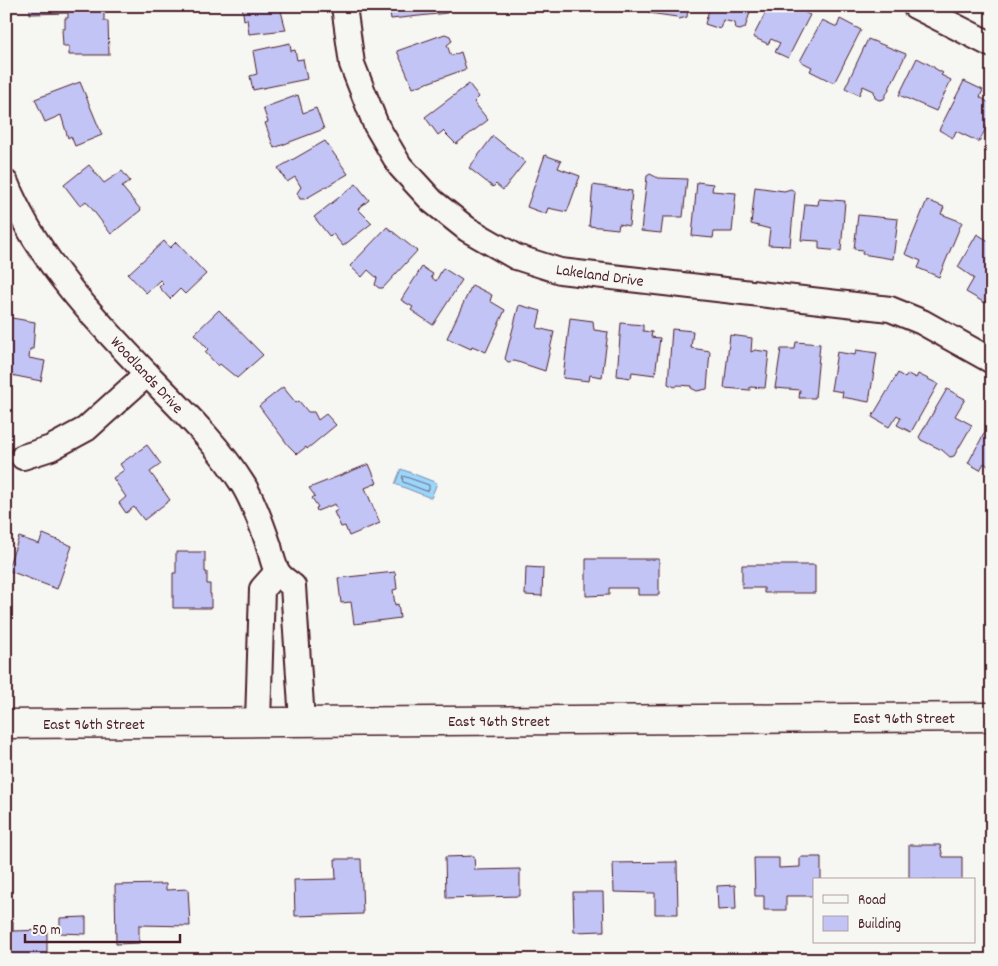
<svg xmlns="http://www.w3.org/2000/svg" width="998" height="966" viewBox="0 0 998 966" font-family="Dekko,sans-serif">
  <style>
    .water { fill: #9bd6fb; stroke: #7b8da8 }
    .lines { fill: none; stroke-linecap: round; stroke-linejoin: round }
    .shore { stroke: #6a687e; stroke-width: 1 }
    .building { fill: #c3c4f6; stroke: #4a1f2b }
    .street-casing { stroke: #4a1f2b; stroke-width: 28 }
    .primary-casing { stroke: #4a1f2b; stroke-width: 31 }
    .street { stroke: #f6f6f2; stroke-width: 24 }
    .primary { stroke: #f6f6f2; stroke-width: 28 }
    .labels { text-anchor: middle; stroke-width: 4.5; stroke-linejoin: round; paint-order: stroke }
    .street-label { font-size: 16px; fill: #4a1f2b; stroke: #f6f6f2 }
  </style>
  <rect width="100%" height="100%" fill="#f6f6f2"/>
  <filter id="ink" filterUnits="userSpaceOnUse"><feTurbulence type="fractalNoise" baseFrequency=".02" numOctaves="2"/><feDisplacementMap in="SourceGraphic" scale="10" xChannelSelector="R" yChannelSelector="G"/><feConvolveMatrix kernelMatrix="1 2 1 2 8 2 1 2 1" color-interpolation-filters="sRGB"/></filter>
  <g filter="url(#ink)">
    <polygon class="water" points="401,469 437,483 431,498 395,484"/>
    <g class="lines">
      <polygon class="shore" points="403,476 429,485 429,490 426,491 403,482"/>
    </g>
    <g class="building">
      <polygon points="30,6 104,6 104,21 108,21 109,55 69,55 69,46 63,46 62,29 65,29 65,18 68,18 68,13 30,14"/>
      <polygon points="242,6 295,6 295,9 281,11 286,30 249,34 247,19 244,20"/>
      <polygon points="389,6 446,6 447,13 391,19"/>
      <polygon points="650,6 688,6 687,17 679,19 677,17 649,13"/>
      <polygon points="710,6 752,6 745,28 740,30 736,29 735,23 723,20 720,29 705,24"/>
      <polygon points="769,6 803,6 802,11 810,15 788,58 775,52 780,43 771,39 768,44 753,37"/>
      <polygon points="840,19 861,30 834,83 810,71 812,67 800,61 822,20 837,27"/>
      <polygon points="445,34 450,36 452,41 447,45 451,56 461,52 466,69 413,88 397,51"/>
      <polygon points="868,39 906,54 884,99 879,100 875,98 874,91 863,86 859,95 845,88"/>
      <polygon points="290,43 291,51 295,50 297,60 303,59 307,79 253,90 250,76 257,74 253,51"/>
      <polygon points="917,58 934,67 934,68 943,73 941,75 951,80 936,111 899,95"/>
      <polygon points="964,81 983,90 980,97 992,105 992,116 979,142 956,131 953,138 939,130"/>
      <polygon points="80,82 102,135 75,146 71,136 68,138 61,115 45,122 35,99"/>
      <polygon points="469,84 479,97 474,102 488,120 456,144 443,131 438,135 425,117"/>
      <polygon points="298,95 303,113 316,108 324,129 274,148 265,123 268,122 263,108"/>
      <polygon points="493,136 525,162 503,190 496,184 493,187 469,168"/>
      <polygon points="325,141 348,174 305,199 300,199 297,193 301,187 295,177 287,182 278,168"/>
      <polygon points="545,155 561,161 558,168 580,176 567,212 548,208 546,214 527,207"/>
      <polygon points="89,165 104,183 122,171 130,181 122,187 141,210 111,234 86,201 80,206 64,185"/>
      <polygon points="650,174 658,178 687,179 683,217 663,217 661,233 641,231 647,176"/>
      <polygon points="697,182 713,184 712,191 736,193 732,232 714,232 713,238 692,236"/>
      <polygon points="356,184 369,200 358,209 372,223 343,246 333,234 330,237 314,217"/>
      <polygon points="593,185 632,191 629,226 619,224 618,229 589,226"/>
      <polygon points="755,187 784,191 791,189 795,192 790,246 768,245 770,229 751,224"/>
      <polygon points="819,199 845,201 841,251 819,249 819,241 801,240 805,204 818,205"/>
      <polygon points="927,200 944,207 941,214 962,222 939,277 918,268 921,261 905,254"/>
      <polygon points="858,215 898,219 893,259 862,254 863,250 854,249"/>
      <polygon points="387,227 417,251 383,288 379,288 375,285 377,278 368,270 362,277 350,266"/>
      <polygon points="977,234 992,243 992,291 985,303 966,292 974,278 958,267"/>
      <polygon points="164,241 170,248 176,242 206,274 185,294 180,289 170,299 159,287 163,283 160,280 146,293 128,274"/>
      <polygon points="422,267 433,274 431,277 436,281 443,268 462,280 433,325 411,310 413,307 401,300"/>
      <polygon points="472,285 492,295 490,301 505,310 486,352 472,346 471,349 447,338"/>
      <polygon points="519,305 541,311 537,328 554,332 545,371 515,361 508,362 505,359"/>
      <polygon points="219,310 263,355 237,378 220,364 218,366 205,352 208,349 194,334"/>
      <polygon points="6,317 35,322 33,349 30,349 29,358 45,361 41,381 6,374"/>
      <polygon points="570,318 593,321 594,330 608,332 602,377 590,375 589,381 563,378"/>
      <polygon points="621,323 643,325 643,331 652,332 651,337 660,338 655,375 632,372 631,378 617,376"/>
      <polygon points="672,329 693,331 691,348 710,351 707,389 697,391 691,388 691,386 678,385 675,387 668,384"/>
      <polygon points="730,335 752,338 751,352 755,350 769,352 765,388 750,387 750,390 724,388"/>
      <polygon points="796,342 820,344 815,398 799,398 800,390 775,388 781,349 795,349"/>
      <polygon points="856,350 877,353 869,402 842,397 843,392 831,390 837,352 855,355"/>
      <polygon points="898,373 905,378 908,374 916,378 918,374 938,384 911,432 897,425 901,418 897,415 889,427 872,417"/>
      <polygon points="283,387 296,403 299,401 308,412 314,412 318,420 326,414 336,425 307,449 306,447 297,454 288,445 259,406"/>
      <polygon points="947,389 965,399 955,416 972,425 954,456 950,457 942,450 921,440 919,437"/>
      <polygon points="992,419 992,469 984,463 980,470 968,463"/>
      <polygon points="147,445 161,464 150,472 170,500 144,520 134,507 126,513 119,503 126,497 113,478 124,470 120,464"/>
      <polygon points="369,464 377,483 365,488 380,523 349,536 345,526 341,527 334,512 338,510 335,504 317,511 316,508 318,507 312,498 315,496 309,488"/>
      <polygon points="43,534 72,546 57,589 7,570 19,537 39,544"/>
      <polygon points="176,552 205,552 205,572 207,572 207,584 210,584 210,594 211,594 211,608 173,608 173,573 176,573"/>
      <polygon points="586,559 659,559 659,595 638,595 638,588 609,588 609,595 586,596"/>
      <polygon points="742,565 815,565 815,593 764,593 764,588 742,588"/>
      <polygon points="526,567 543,568 542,596 525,595"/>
      <polygon points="395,572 397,589 393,590 395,605 398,604 400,618 354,624 351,602 341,603 338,578"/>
      <polygon points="909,845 940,845 943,857 962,857 962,880 909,880"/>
      <polygon points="474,856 475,870 520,869 520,896 446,898 445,857"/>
      <polygon points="800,857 821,857 821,880 814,880 814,896 786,896 786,910 764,910 764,896 755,896 754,858 779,858 779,868 800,867"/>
      <polygon points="335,859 361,859 363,914 295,916 294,880 336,879"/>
      <polygon points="677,862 678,914 655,914 655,893 614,892 613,863"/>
      <polygon points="166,884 166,890 188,889 190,926 139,925 139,943 116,944 115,885"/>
      <polygon points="735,885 736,909 718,910 717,886"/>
      <polygon points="573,892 603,892 604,931 574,932"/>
      <polygon points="86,917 86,934 60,933 60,918"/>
      <polygon points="6,921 13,921 13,931 47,930 47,959 6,960"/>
    </g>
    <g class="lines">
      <g class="street-casing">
        <g id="street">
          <polyline points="344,6 352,64 376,125 400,166 432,201 467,229 516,257 560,271 890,309 922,322 992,361"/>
          <polyline points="915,6 992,45"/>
          <path d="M6 183C37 259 96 321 153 380 185 413 219 446 244 486 255 505 262 525 269 546 271 554 273 564 277 571 280 577 288 582 293 586L302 721"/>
          <polyline points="23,457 51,448 86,429 147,374"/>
          <polyline points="258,722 262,589 277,572"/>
        </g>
      </g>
      <g class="primary-casing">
        <polyline id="primary" points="6,724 992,717"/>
      </g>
      <use href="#street" class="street"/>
      <use href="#primary" class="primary"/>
    </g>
  </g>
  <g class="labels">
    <g class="street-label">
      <text transform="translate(600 274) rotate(8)" y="6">Lakeland Drive</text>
      <text transform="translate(148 374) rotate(47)" y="6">Woodlands Drive</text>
      <text x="904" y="723">East 96th Street</text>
      <text x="499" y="726">East 96th Street</text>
      <text x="94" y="729">East 96th Street</text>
    </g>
  </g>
  <rect width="998" height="966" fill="none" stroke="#f6f6f2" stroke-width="25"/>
  <rect x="12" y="12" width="973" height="941" fill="none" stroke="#4a1f2b" stroke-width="2" filter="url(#ink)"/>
  <rect x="813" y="878" width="162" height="65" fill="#f6f6f2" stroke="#b1a0a2"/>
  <rect x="823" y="895" width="25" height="8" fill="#f6f6f2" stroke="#b1a0a2"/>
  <text x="858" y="904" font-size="15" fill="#4a1f2b">Road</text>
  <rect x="823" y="916" width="25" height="15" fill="#c3c4f6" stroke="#b1a0a2"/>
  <text x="858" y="928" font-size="15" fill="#4a1f2b">Building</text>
  <path d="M25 934v8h155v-8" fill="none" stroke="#4a1f2b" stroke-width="2.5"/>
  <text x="32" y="934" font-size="15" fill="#4a1f2b" stroke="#f6f6f2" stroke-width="4" paint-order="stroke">50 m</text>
</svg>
